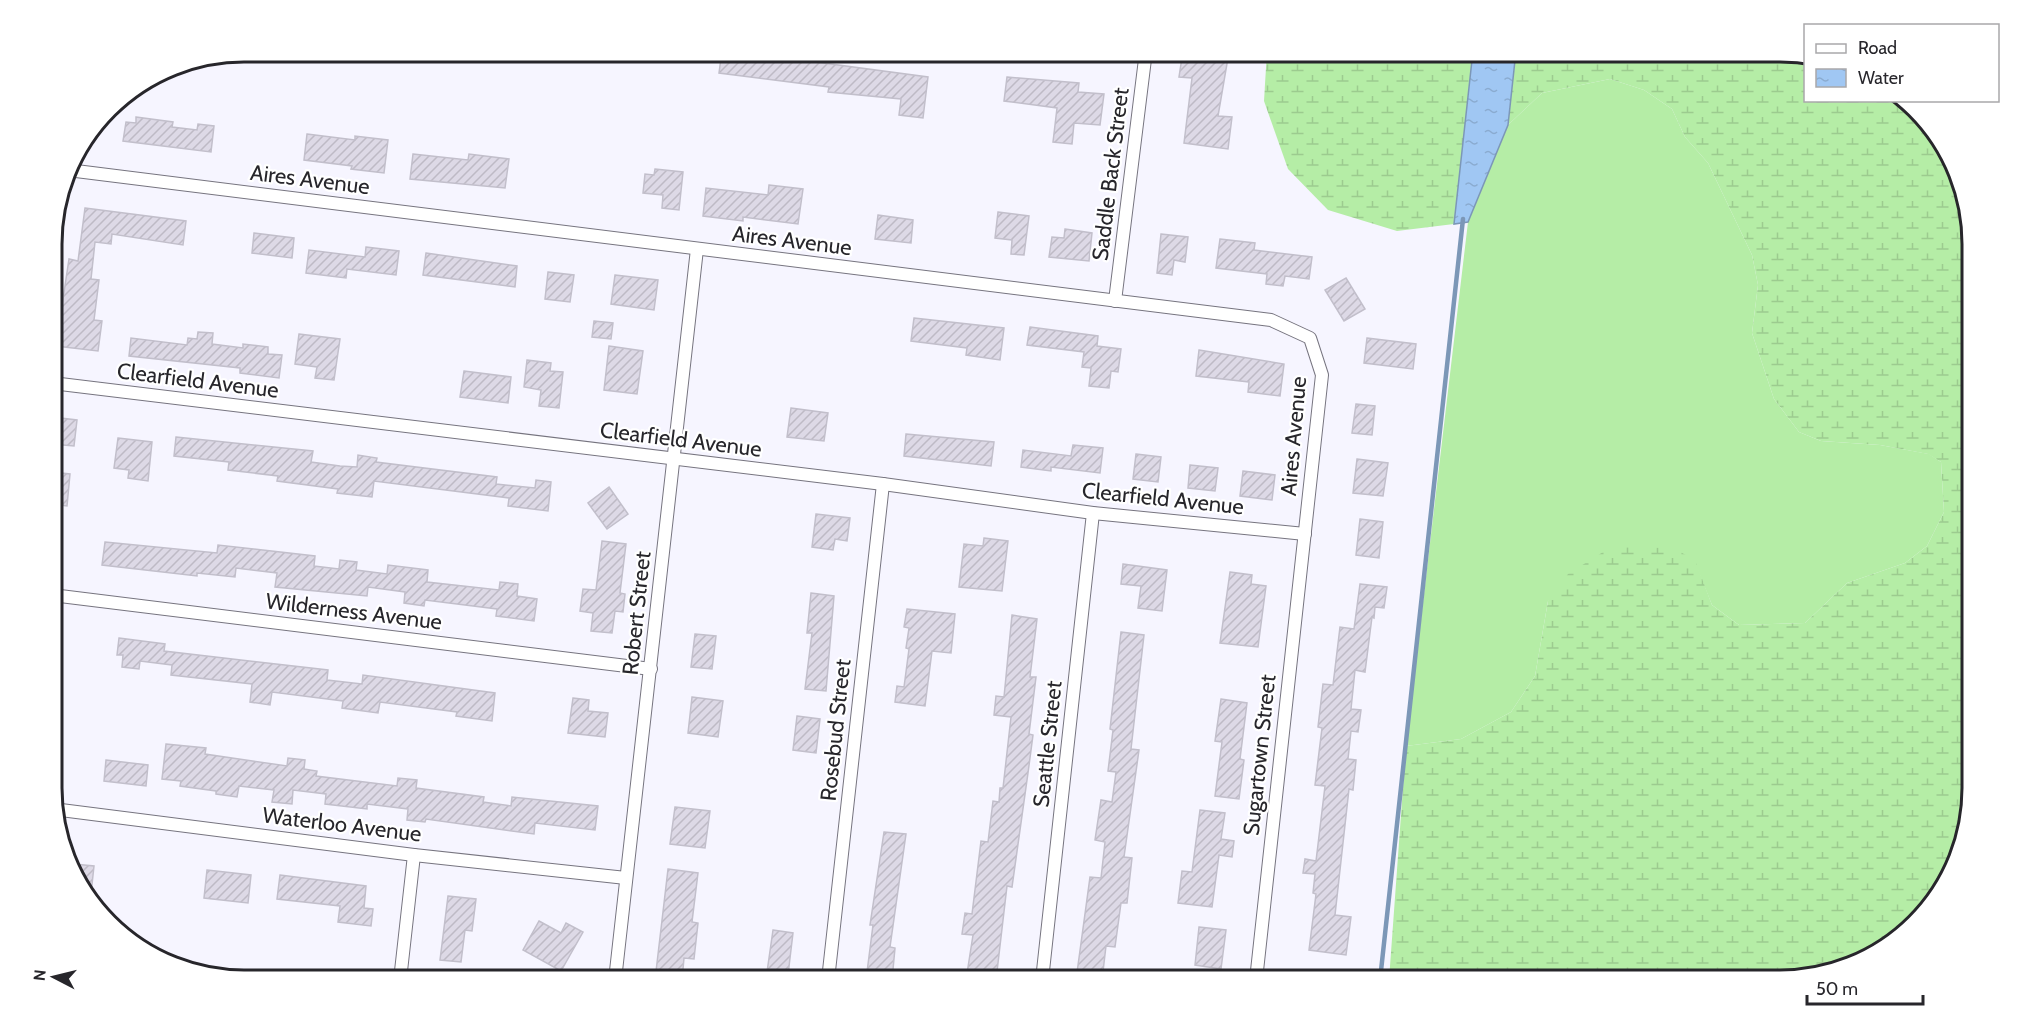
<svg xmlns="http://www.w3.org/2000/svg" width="2023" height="1031" viewBox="0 0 2023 1031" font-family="Cabin,sans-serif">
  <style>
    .grass { fill: #b5eda6 }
    .wetland { fill: url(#wetland-marsh) }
    .water { fill: url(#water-ripples); stroke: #7c97b7; stroke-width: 1.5 }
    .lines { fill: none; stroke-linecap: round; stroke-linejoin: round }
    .stream { stroke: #7c97b7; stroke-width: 4.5 }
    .building { fill: url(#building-hatch); stroke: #c2bfcb; stroke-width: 1.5 }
    .minor-casing { stroke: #76747f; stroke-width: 14 }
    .minor { stroke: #fff; stroke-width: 12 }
    .labels { text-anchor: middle; stroke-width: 4.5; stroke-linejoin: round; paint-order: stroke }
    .street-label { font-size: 22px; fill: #27262b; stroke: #fff }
    .rim { fill: none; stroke: #27262b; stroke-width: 3 }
  </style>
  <defs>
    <pattern id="wetland-marsh" width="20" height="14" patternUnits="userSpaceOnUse" patternTransform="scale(1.5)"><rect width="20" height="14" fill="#b5eda6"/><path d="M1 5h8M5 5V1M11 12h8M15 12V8" fill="none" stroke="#9ccb8f"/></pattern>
    <pattern id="water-ripples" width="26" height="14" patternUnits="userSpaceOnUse" patternTransform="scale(1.5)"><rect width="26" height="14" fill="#a0c7f3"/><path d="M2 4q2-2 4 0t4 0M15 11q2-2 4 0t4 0" fill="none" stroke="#8aabd0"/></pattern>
    <pattern id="building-hatch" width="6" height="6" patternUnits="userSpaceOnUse" patternTransform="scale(1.5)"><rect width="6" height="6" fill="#ddd9e6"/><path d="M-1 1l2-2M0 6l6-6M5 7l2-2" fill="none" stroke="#bebac5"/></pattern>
  </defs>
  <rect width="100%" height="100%" fill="#f6f5ff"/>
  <polygon class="grass" points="1610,79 1644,90 1672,109 1685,137 1708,163 1752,255 1758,285 1752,333 1774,399 1799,432 1821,441 1880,445 1929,454 1941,462 1944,512 1927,546 1905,563 1847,583 1805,623 1739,625 1712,605 1694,560 1548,601 1535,676 1511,712 1461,739 1406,746 1468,222 1508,125 1542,93"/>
  <g class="wetland">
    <polygon points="1267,51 1473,51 1454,224 1397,231 1328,210 1288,169 1264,101"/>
    <polygon points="1516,51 1780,51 1805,57 1806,100 1901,101 1933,126 1970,218 1972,788 1952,873 1887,947 1792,980 1389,980 1406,746 1461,739 1511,712 1535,676 1548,601 1568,574 1611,547 1673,548 1695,560 1712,605 1739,625 1805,623 1847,583 1905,563 1927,546 1944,512 1941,462 1928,454 1880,445 1821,441 1799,432 1774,399 1752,333 1758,285 1752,255 1708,163 1685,137 1672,109 1644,90 1610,79 1542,93 1508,125"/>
  </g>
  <polygon class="water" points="1473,51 1516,51 1508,125 1468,222 1454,224"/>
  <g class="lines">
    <polyline class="stream" points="1380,980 1463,219"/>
  </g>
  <g class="building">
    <polygon points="722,51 774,51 817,56 816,62 928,77 923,118 899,115 901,99 828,92 829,87 719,73"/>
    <polygon points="1183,51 1229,52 1218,116 1232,117 1228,149 1184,143 1192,78 1179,77"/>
    <polygon points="1007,77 1079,83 1078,92 1104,94 1100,125 1074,123 1072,144 1053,142 1057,108 1004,101"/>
    <polygon points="136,117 173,122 172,127 197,130 198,124 214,126 211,152 123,141 126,122 136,123"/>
    <polygon points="307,134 355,140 355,136 388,140 384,173 351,169 352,166 304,160"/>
    <polygon points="413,154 468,160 469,154 509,159 505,188 410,179"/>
    <polygon points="655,169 683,172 679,210 662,208 663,195 643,193 645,174 654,175"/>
    <polygon points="769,185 803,189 798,224 743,217 743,221 703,216 706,188 768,195"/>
    <polygon points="85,208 186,221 183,245 112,234 111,244 95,242 91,279 99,280 94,320 102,321 98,351 56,346 69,259 78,261"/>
    <polygon points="998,212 1029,216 1024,255 1011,254 1012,240 995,238"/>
    <polygon points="878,215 913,220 911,243 875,239"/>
    <polygon points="1065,229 1092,233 1089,261 1049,257 1052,237 1064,238"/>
    <polygon points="254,233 294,238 292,258 252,253"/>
    <polygon points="1161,234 1188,237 1185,262 1174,260 1172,275 1157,273"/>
    <polygon points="1220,239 1255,243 1254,250 1312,257 1309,279 1285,276 1283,286 1266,284 1267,274 1216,268"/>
    <polygon points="366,247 399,251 396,275 347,269 346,278 306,273 309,250 365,257"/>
    <polygon points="426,253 517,266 515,287 423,275"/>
    <polygon points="548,272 574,275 570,302 545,299"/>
    <polygon points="615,275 658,280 654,310 611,304"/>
    <polygon points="1346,278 1365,309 1344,321 1325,290"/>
    <polygon points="914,318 1004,328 1000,360 966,355 967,348 911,341"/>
    <polygon points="594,321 613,323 611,339 592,337"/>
    <polygon points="1030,327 1098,336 1097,346 1121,349 1118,372 1111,371 1109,388 1089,386 1091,368 1082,367 1084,352 1027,345"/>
    <polygon points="198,332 213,333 212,344 243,348 243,344 268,347 268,354 282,355 279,378 240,373 240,368 129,356 131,338 187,345 188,338 197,339"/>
    <polygon points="299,334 340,339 334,380 315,378 317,367 295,364"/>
    <polygon points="1367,338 1416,344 1413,369 1364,363"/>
    <polygon points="609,346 643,351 637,394 604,390"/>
    <polygon points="1199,350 1284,364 1280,396 1248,392 1249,382 1196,376"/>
    <polygon points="527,360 551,363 550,371 563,372 559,408 539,406 541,390 524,387"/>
    <polygon points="464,371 511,377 508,403 460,397"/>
    <polygon points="1356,404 1375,406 1372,435 1352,433"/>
    <polygon points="791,408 828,413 824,441 787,437"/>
    <polygon points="52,417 77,420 74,446 52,444"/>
    <polygon points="906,434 994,442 991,466 904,456"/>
    <polygon points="176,437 313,451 311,462 340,466 357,467 358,455 377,458 376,462 497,477 496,484 535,488 536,480 551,482 548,511 508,506 509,498 374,481 372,497 337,493 338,489 277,481 278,476 228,470 229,462 174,456"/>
    <polygon points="118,438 152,442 148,481 128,478 129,470 114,468"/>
    <polygon points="1073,445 1103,448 1100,473 1051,467 1051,471 1021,467 1023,450 1071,456"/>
    <polygon points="1136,454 1161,457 1158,482 1133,479"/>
    <polygon points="1357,459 1388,463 1383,496 1353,493"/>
    <polygon points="1190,465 1218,468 1215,491 1188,488"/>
    <polygon points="1243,471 1275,475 1272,500 1240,496"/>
    <polygon points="52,472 70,474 67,506 52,504"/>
    <polygon points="609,487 628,514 607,529 588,503"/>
    <polygon points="816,514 850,518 847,541 835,539 833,550 812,547"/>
    <polygon points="1360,519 1383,522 1379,558 1356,555"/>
    <polygon points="984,538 1008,541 1002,591 959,587 964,544 983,546"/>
    <polygon points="602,541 626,544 620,593 625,594 623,612 615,611 612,633 591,631 593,613 580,611 583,589 596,590"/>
    <polygon points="105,542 217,553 218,545 315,556 314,566 339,569 340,560 357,562 356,570 387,574 388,565 428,570 427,582 499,590 500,582 518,584 517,596 537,599 534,621 496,616 497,609 425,600 424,606 404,603 405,592 368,587 367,596 275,587 277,573 236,568 235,577 197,573 197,576 102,565"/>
    <polygon points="1123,564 1167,570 1162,611 1138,608 1141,586 1121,584"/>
    <polygon points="1230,572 1252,575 1251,584 1266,586 1258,647 1220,643"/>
    <polygon points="1360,584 1387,587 1384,608 1375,607 1374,618 1372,617 1365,672 1355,670 1351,709 1361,710 1358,732 1351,731 1348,759 1356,760 1353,790 1349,789 1335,915 1351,917 1346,955 1309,950 1316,894 1313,893 1315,874 1303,873 1305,859 1316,861 1325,786 1315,785 1322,728 1318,727 1323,684 1333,685 1340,627 1354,629"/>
    <polygon points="811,593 834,596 826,691 805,689 812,633 807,633"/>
    <polygon points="907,609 955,614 951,653 932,651 925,706 895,702 897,686 904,687 909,649 906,648 909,628 904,627"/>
    <polygon points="1012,615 1037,619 1030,677 1036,677 1029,734 1033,735 1028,773 1012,887 1007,886 996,980 966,980 973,935 962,934 965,913 972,914 981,841 988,842 993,801 999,802 1000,788 1003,788 1011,717 994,715 996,696 1004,697"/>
    <polygon points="1121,632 1144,635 1131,749 1139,750 1124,857 1132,858 1127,903 1121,903 1115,947 1106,946 1102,980 1076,980 1090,877 1101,878 1105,842 1095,840 1101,800 1112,802 1116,772 1108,771 1113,730 1110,729"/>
    <polygon points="695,634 716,636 712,669 691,667"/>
    <polygon points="119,638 165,644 164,651 328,670 327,680 362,684 363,675 495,693 492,721 456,716 457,712 380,702 378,713 342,708 343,701 272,692 270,705 250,702 252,684 171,675 172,665 140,661 139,669 122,667 123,655 117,655"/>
    <polygon points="692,697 723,701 718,737 688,733"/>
    <polygon points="573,698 589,700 588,711 608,713 605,737 568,733"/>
    <polygon points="1221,699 1247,703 1240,759 1244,760 1239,799 1215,796 1222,742 1215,741"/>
    <polygon points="797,716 820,719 816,753 793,750"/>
    <polygon points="166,744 206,748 205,754 287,766 288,758 305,760 304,769 317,771 316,776 397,786 398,778 417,780 416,788 484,797 483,802 511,806 512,797 598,806 595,830 535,823 534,834 426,819 425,822 407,820 408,809 367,804 367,809 325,804 326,794 293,790 292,804 272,802 274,790 239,786 237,797 216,794 216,791 180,786 181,781 162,779"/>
    <polygon points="106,760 148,765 146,786 104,781"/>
    <polygon points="675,807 710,811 705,848 670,844"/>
    <polygon points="1200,810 1225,813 1221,839 1234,841 1232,857 1219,855 1212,907 1178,903 1182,871 1192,872"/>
    <polygon points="884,832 906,834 890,947 895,948 892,980 866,980 873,925 870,925"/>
    <polygon points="74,864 94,866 90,903 84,890"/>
    <polygon points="668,869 698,873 692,922 698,923 694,959 684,958 682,980 655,980"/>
    <polygon points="207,870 251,875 248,903 204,898"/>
    <polygon points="280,875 366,886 364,908 373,909 371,926 338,922 340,906 277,899"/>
    <polygon points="448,896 476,899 472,931 465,930 461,962 440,960"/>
    <polygon points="539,921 561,933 566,923 583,932 561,971 523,950"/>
    <polygon points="1199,927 1226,930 1221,969 1195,965"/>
    <polygon points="773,930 793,933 788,975 767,972"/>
  </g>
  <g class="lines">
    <g class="minor-casing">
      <g id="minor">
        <polyline points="1111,51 1146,55"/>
        <polyline points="68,170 1271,320 1310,338 1322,375 1256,980"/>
        <polyline points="1115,301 1146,51"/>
        <polyline points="52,383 883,484 1093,513 1305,534"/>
        <polyline points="52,595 651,669"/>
        <polyline points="53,809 414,855 626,878"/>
        <polyline points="400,980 414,855"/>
        <polyline points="615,980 697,249"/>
        <polyline points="828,980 883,484"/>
        <polyline points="1042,980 1093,513"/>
      </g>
    </g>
    <use href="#minor" class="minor"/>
  </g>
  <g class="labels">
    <g class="street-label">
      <text transform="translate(1110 174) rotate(-83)" y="8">Saddle Back Street</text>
      <text transform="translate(310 179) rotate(7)" y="8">Aires Avenue</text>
      <text transform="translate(792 240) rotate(7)" y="8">Aires Avenue</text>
      <text transform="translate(198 380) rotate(7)" y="8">Clearfield Avenue</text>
      <text transform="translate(1293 436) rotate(-85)" y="8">Aires Avenue</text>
      <text transform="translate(681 439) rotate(7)" y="8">Clearfield Avenue</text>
      <text transform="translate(1163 498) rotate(6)" y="8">Clearfield Avenue</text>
      <text transform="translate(354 611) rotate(7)" y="8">Wilderness Avenue</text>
      <text transform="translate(636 613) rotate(-84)" y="8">Robert Street</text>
      <text transform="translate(835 730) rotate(-84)" y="8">Rosebud Street</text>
      <text transform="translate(1047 744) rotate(-84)" y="8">Seattle Street</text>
      <text transform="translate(1259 755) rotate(-84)" y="8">Sugartown Street</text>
      <text transform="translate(342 824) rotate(7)" y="8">Waterloo Avenue</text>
    </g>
  </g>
  <path d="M0 0H2023V1031H0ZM244 62H1780A182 182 0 0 1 1962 244V788A182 182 0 0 1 1780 970H244A182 182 0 0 1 62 788V244A182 182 0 0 1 244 62Z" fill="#fff" fill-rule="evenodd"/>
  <path class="rim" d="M244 62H1780A182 182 0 0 1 1962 244V788A182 182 0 0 1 1780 970H244A182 182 0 0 1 62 788V244A182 182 0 0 1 244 62Z"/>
  <rect x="1804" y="24" width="195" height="78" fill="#ffffff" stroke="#a9a8aa" stroke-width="1.5"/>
  <rect x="1816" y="44" width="30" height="9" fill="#ffffff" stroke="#a9a8aa" stroke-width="1.5"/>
  <text x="1858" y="54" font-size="18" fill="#27262b">Road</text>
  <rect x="1816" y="69" width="30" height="18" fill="url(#water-ripples)" stroke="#a9a8aa" stroke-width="1.5"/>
  <text x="1858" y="84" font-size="18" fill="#27262b">Water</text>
  <g transform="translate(54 977) rotate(277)" stroke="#ffffff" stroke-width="4.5" paint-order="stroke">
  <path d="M0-4.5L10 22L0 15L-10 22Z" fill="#27262b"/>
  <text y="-9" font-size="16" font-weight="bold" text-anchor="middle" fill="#27262b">N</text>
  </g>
  <path d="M1807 995v9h116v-9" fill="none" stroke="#27262b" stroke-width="3"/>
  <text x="1816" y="995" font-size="18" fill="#27262b" stroke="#ffffff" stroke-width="4.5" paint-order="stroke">50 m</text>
</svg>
